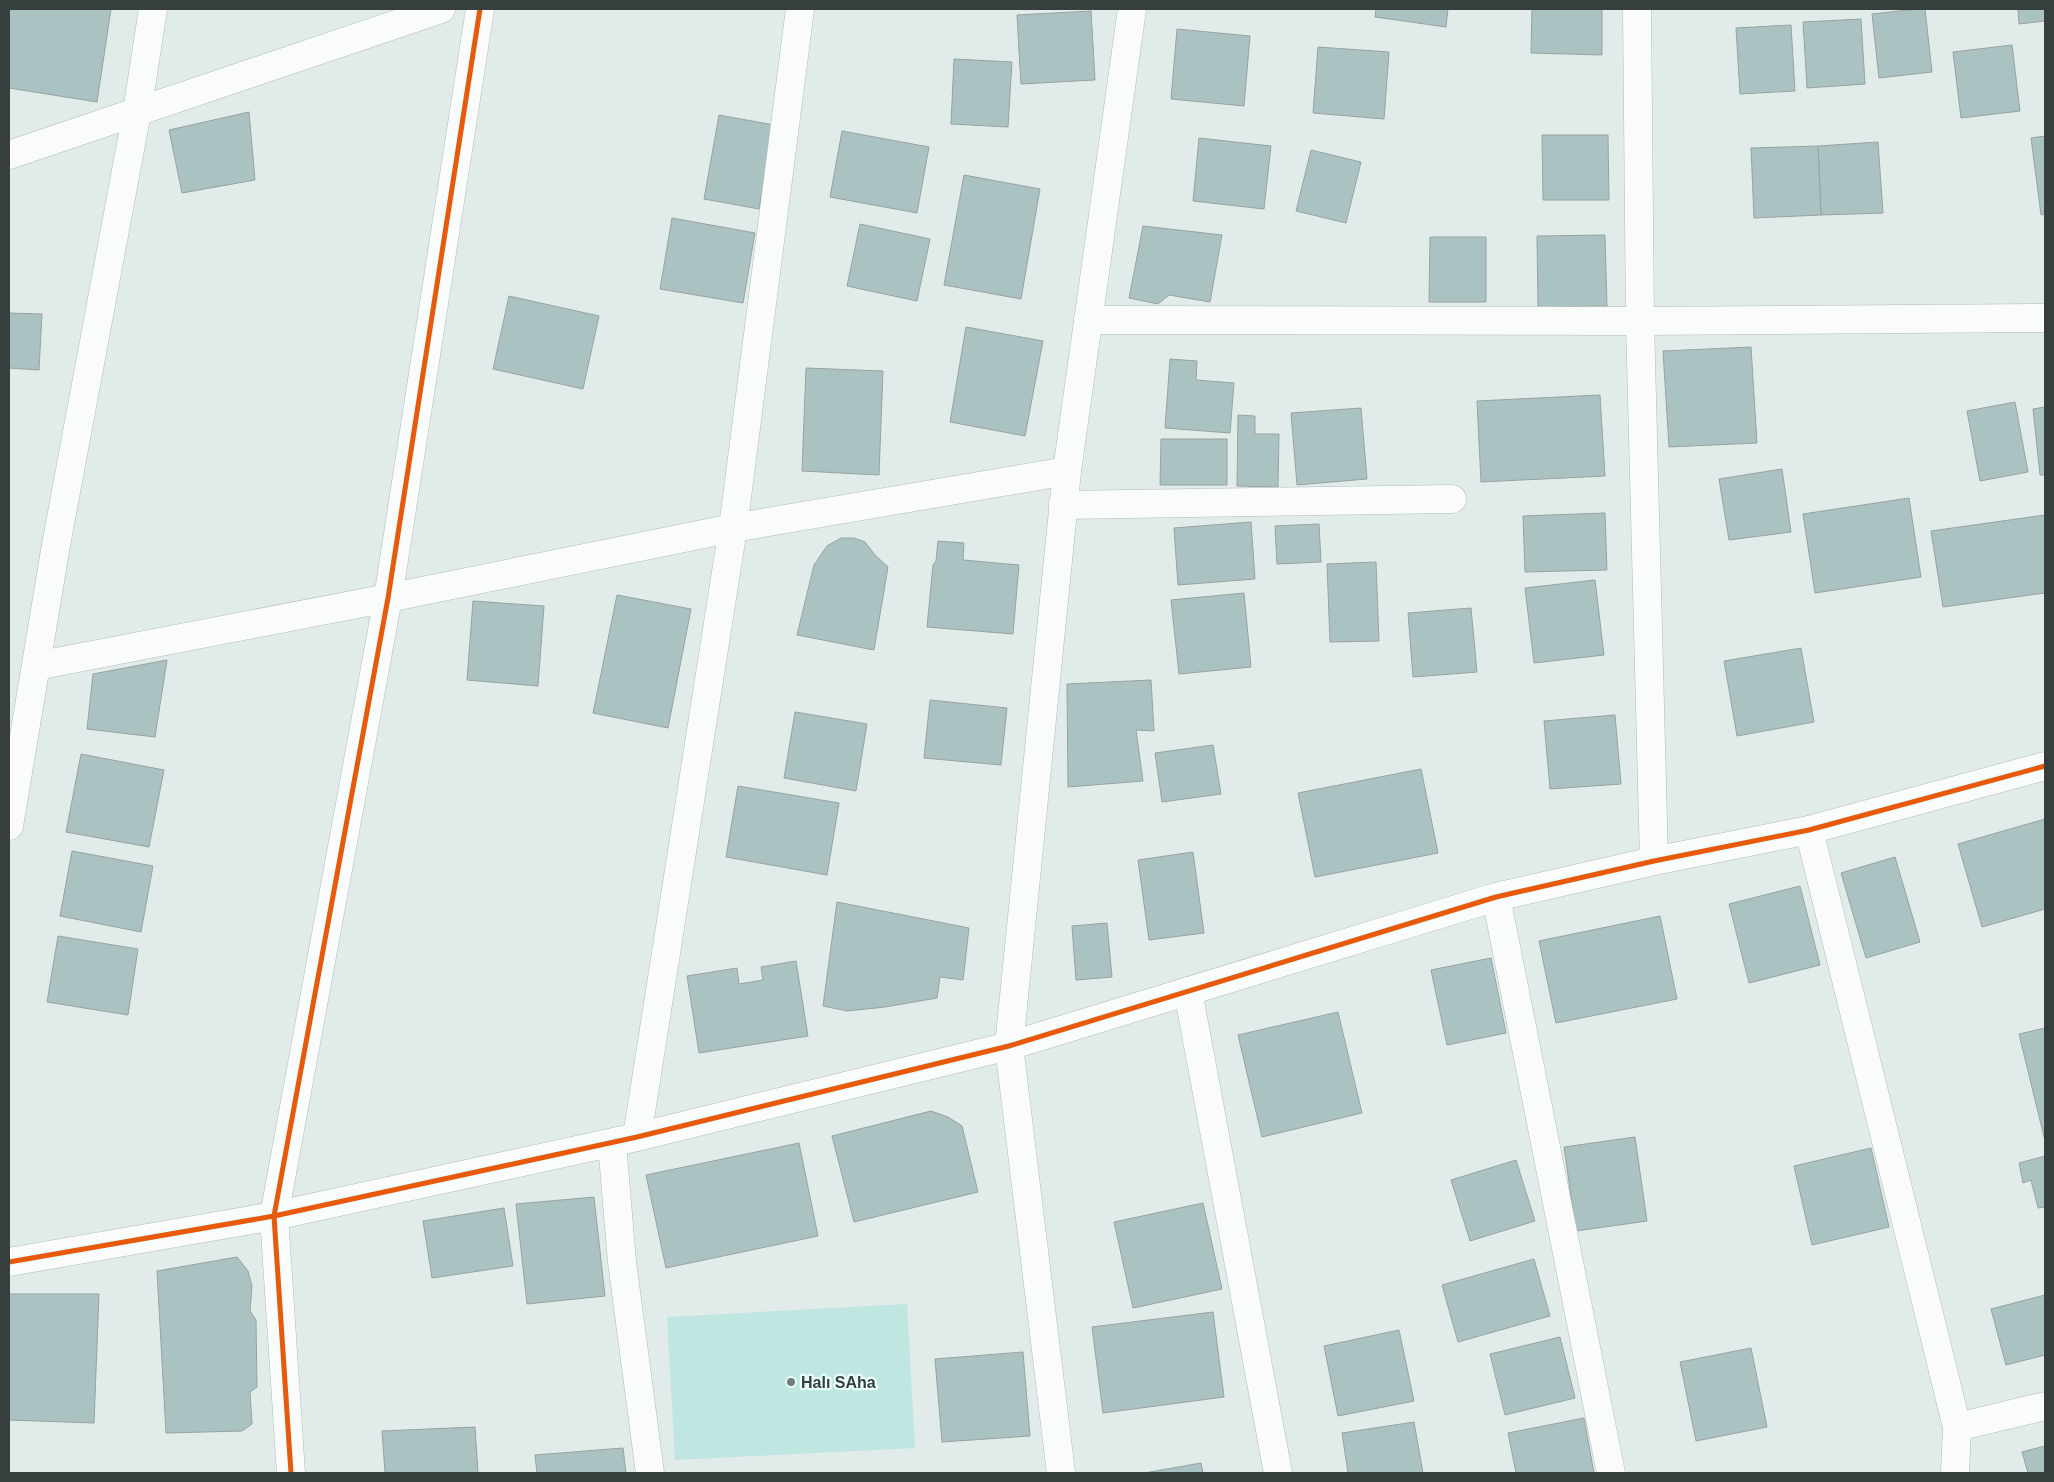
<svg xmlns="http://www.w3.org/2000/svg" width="2054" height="1482" viewBox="0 0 2054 1482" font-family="Arial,sans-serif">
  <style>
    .green { fill: #c0e6e2 }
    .building { fill: #aac2c1; stroke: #9aa2a1 }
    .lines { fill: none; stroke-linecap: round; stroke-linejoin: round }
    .street-casing { stroke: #b3bcbb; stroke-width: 29 }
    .secondary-casing { stroke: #b3bcbb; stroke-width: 29 }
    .street { stroke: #fafcfc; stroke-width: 28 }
    .secondary { stroke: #fafcfc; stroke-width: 28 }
    .cycleway-casing { stroke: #e8fdfb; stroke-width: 8 }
    .cycleway { stroke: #e8590c; stroke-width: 5 }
    .poi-dot { fill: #727b7a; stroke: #e8fdfb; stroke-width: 2 }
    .labels { text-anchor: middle; stroke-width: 4.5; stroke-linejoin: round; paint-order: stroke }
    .poi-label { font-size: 16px; font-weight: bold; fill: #373f3e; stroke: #e8fdfb; text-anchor: start }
  </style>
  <rect width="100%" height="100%" fill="#e0ebea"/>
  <polygon class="green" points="907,1304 915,1448 675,1460 667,1317"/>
  <g class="building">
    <polygon points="9,9 111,9 97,102 9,88"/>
    <polygon points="1376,9 1448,9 1446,27 1375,17"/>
    <polygon points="1532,9 1602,9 1602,55 1531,53"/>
    <polygon points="1917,9 1925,9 1932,72 1879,78 1872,14"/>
    <polygon points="2018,9 2045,9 2045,21 2019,24"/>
    <polygon points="1091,11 1095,80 1021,84 1017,15"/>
    <polygon points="1861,19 1865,84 1807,88 1803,22"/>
    <polygon points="1791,25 1795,91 1740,94 1736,28"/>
    <polygon points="1177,29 1250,36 1244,106 1171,99"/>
    <polygon points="2012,45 2020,111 1961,118 1953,52"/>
    <polygon points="1318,47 1389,52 1384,119 1313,113"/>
    <polygon points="954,59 1012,62 1008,127 951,124"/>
    <polygon points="249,112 255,180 182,193 169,130"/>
    <polygon points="719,115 774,125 759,209 704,199"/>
    <polygon points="842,131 929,147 917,213 830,197"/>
    <polygon points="1542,135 1608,135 1609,200 1543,200"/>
    <polygon points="2045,136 2045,214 2041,215 2031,138"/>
    <polygon points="1199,138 1271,146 1264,209 1193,201"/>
    <polygon points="1878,142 1883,213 1821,215 1818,146"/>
    <polygon points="1818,146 1821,215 1754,218 1751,148"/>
    <polygon points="1311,150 1361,162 1346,223 1296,211"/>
    <polygon points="964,175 1040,189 1021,299 944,285"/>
    <polygon points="672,218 755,233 743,303 660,289"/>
    <polygon points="860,224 930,239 917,301 847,286"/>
    <polygon points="1143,226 1222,235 1210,302 1169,295 1158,304 1129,298"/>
    <polygon points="1605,235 1607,306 1538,307 1537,236"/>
    <polygon points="1430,237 1486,237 1486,302 1429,302"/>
    <polygon points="509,296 599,316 583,389 493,369"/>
    <polygon points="9,313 42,314 39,370 9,368"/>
    <polygon points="966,327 1043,341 1025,436 950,422"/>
    <polygon points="1751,347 1757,443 1669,447 1663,351"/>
    <polygon points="1170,359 1197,361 1196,380 1234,383 1230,433 1165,428"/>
    <polygon points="806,368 883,371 879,475 802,471"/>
    <polygon points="1600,395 1605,476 1481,482 1477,401"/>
    <polygon points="2015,402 2028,472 1980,481 1967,411"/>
    <polygon points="2045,407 2045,475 2040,475 2033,409"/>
    <polygon points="1361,408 1367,479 1297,485 1291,413"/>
    <polygon points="1238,415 1255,416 1255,434 1279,434 1278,487 1237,486"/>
    <polygon points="1161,439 1227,439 1227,485 1160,485"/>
    <polygon points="1782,469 1791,532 1729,540 1719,479"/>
    <polygon points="1909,498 1921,577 1815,593 1803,514"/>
    <polygon points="1605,513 1607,570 1525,572 1523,516"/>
    <polygon points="2045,515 2045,593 1943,607 1931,531"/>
    <polygon points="1251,522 1255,579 1178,585 1174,528"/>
    <polygon points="1319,524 1321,562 1277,564 1275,526"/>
    <polygon points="841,538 854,538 865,542 875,555 888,567 874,650 797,635 814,565 827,546"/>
    <polygon points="938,541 964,543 963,560 1019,565 1013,634 927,627 933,565 936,561"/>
    <polygon points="1376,562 1379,641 1330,642 1327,564"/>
    <polygon points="1595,580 1604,655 1534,663 1525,588"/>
    <polygon points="1244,593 1251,667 1179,674 1171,600"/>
    <polygon points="617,595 691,609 668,728 593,713"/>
    <polygon points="473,601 544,606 538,686 467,680"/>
    <polygon points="1471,608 1477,672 1413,677 1408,613"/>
    <polygon points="1801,648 1814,722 1737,736 1724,661"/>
    <polygon points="167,660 155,737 87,729 93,674"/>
    <polygon points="1151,680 1154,731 1136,730 1143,781 1068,787 1067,684"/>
    <polygon points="930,700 1007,708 1001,765 924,758"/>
    <polygon points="795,712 867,724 856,791 784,778"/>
    <polygon points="1615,715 1621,784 1550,789 1544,721"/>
    <polygon points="1213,745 1221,794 1162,802 1155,753"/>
    <polygon points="81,754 164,770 149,847 66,832"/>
    <polygon points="1421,769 1438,853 1315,877 1298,793"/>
    <polygon points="738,786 839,803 827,875 726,857"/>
    <polygon points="2045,819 2045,909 1982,927 1958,844"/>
    <polygon points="72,851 153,866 141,932 60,916"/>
    <polygon points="1193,852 1204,933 1149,940 1138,860"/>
    <polygon points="1895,857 1920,942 1866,958 1841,873"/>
    <polygon points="1800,886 1820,965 1749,983 1729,904"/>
    <polygon points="837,902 969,928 963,980 940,977 937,998 885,1007 847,1011 823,1006"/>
    <polygon points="1660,916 1677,999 1556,1023 1539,941"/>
    <polygon points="1107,923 1112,977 1076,980 1072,926"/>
    <polygon points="58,936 138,949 128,1015 47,1002"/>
    <polygon points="1491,958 1506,1033 1447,1045 1431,970"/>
    <polygon points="796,961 808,1036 699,1053 687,976 737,968 739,984 763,980 761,967"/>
    <polygon points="1338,1012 1362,1113 1262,1137 1238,1035"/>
    <polygon points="2045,1028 2045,1141 2019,1034"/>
    <polygon points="931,1111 948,1117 962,1126 978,1192 854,1222 832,1136"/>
    <polygon points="1635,1137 1647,1221 1576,1231 1564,1147"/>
    <polygon points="799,1143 818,1236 666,1268 646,1175"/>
    <polygon points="1871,1148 1889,1227 1812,1245 1794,1166"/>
    <polygon points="2045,1156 2045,1207 2038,1208 2031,1180 2023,1183 2019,1163"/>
    <polygon points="1516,1160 1535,1221 1470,1241 1451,1180"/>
    <polygon points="594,1197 605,1296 527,1304 516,1204"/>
    <polygon points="1203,1203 1222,1289 1133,1308 1114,1222"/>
    <polygon points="504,1208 513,1266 432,1278 423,1221"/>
    <polygon points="237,1257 248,1271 252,1286 250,1311 256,1320 257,1387 250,1392 252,1424 242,1431 166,1433 157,1271"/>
    <polygon points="1534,1259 1550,1316 1458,1342 1442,1285"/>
    <polygon points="9,1294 99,1294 94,1423 9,1420"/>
    <polygon points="2045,1295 2045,1355 2006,1365 1991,1309"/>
    <polygon points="1213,1312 1224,1397 1103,1413 1092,1327"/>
    <polygon points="1399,1330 1414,1401 1338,1416 1324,1346"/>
    <polygon points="1560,1337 1575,1398 1505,1415 1490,1354"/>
    <polygon points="1751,1348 1767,1427 1696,1441 1680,1362"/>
    <polygon points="1023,1352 1030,1436 942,1442 935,1359"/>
    <polygon points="1584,1418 1594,1473 1516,1473 1508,1433"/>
    <polygon points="1414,1422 1423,1473 1348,1473 1342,1433"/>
    <polygon points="475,1427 478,1473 385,1473 382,1431"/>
    <polygon points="2045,1446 2045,1473 2028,1473 2022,1452"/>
    <polygon points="623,1448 626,1473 537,1473 535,1455"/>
    <polygon points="1201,1463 1203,1473 1144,1473"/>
  </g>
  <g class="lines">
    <g class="street-casing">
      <g id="street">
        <polyline points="1637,9 1640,321 1654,861"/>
        <polyline points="9,155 441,9"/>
        <polyline points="1088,320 1640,321 2045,318"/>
        <polyline points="1063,505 1452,499"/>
        <polyline points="36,666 388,598 733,528 1067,471"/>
        <polyline points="9,826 56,545 137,112 153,9"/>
        <polyline points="1809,830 1957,1427 1955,1473"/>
        <polyline points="1496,897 1611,1473"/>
        <polyline points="1188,991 1278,1473"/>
        <polyline points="637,1137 733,528 800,9"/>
        <polyline points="612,1143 622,1262 650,1473"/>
        <polyline points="1957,1427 2045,1406"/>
        <polyline points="291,1473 274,1216 388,598 480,9"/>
        <polyline points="1061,1473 1009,1046 1067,471 1132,9"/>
      </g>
    </g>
    <g class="secondary-casing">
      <polyline id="secondary" points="9,1262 274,1216 637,1137 1009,1046 1496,897 1654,861 1809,830 2045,766"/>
    </g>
    <use href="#street" class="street"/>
    <use href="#secondary" class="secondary"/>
    <g class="cycleway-casing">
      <g id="cycleway">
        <polyline points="9,1262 274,1216 637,1137 1009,1046 1496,897 1654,861 1809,830 2045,766"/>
        <polyline points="291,1473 274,1216 388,598 480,9"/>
      </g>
    </g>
    <use href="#cycleway" class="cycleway"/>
  </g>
  <circle class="poi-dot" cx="791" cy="1382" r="5"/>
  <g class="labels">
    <g class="poi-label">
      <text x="801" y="1388">Halı SAha</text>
    </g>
  </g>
  <rect width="2054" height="1482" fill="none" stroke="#373f3e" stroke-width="20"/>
</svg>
